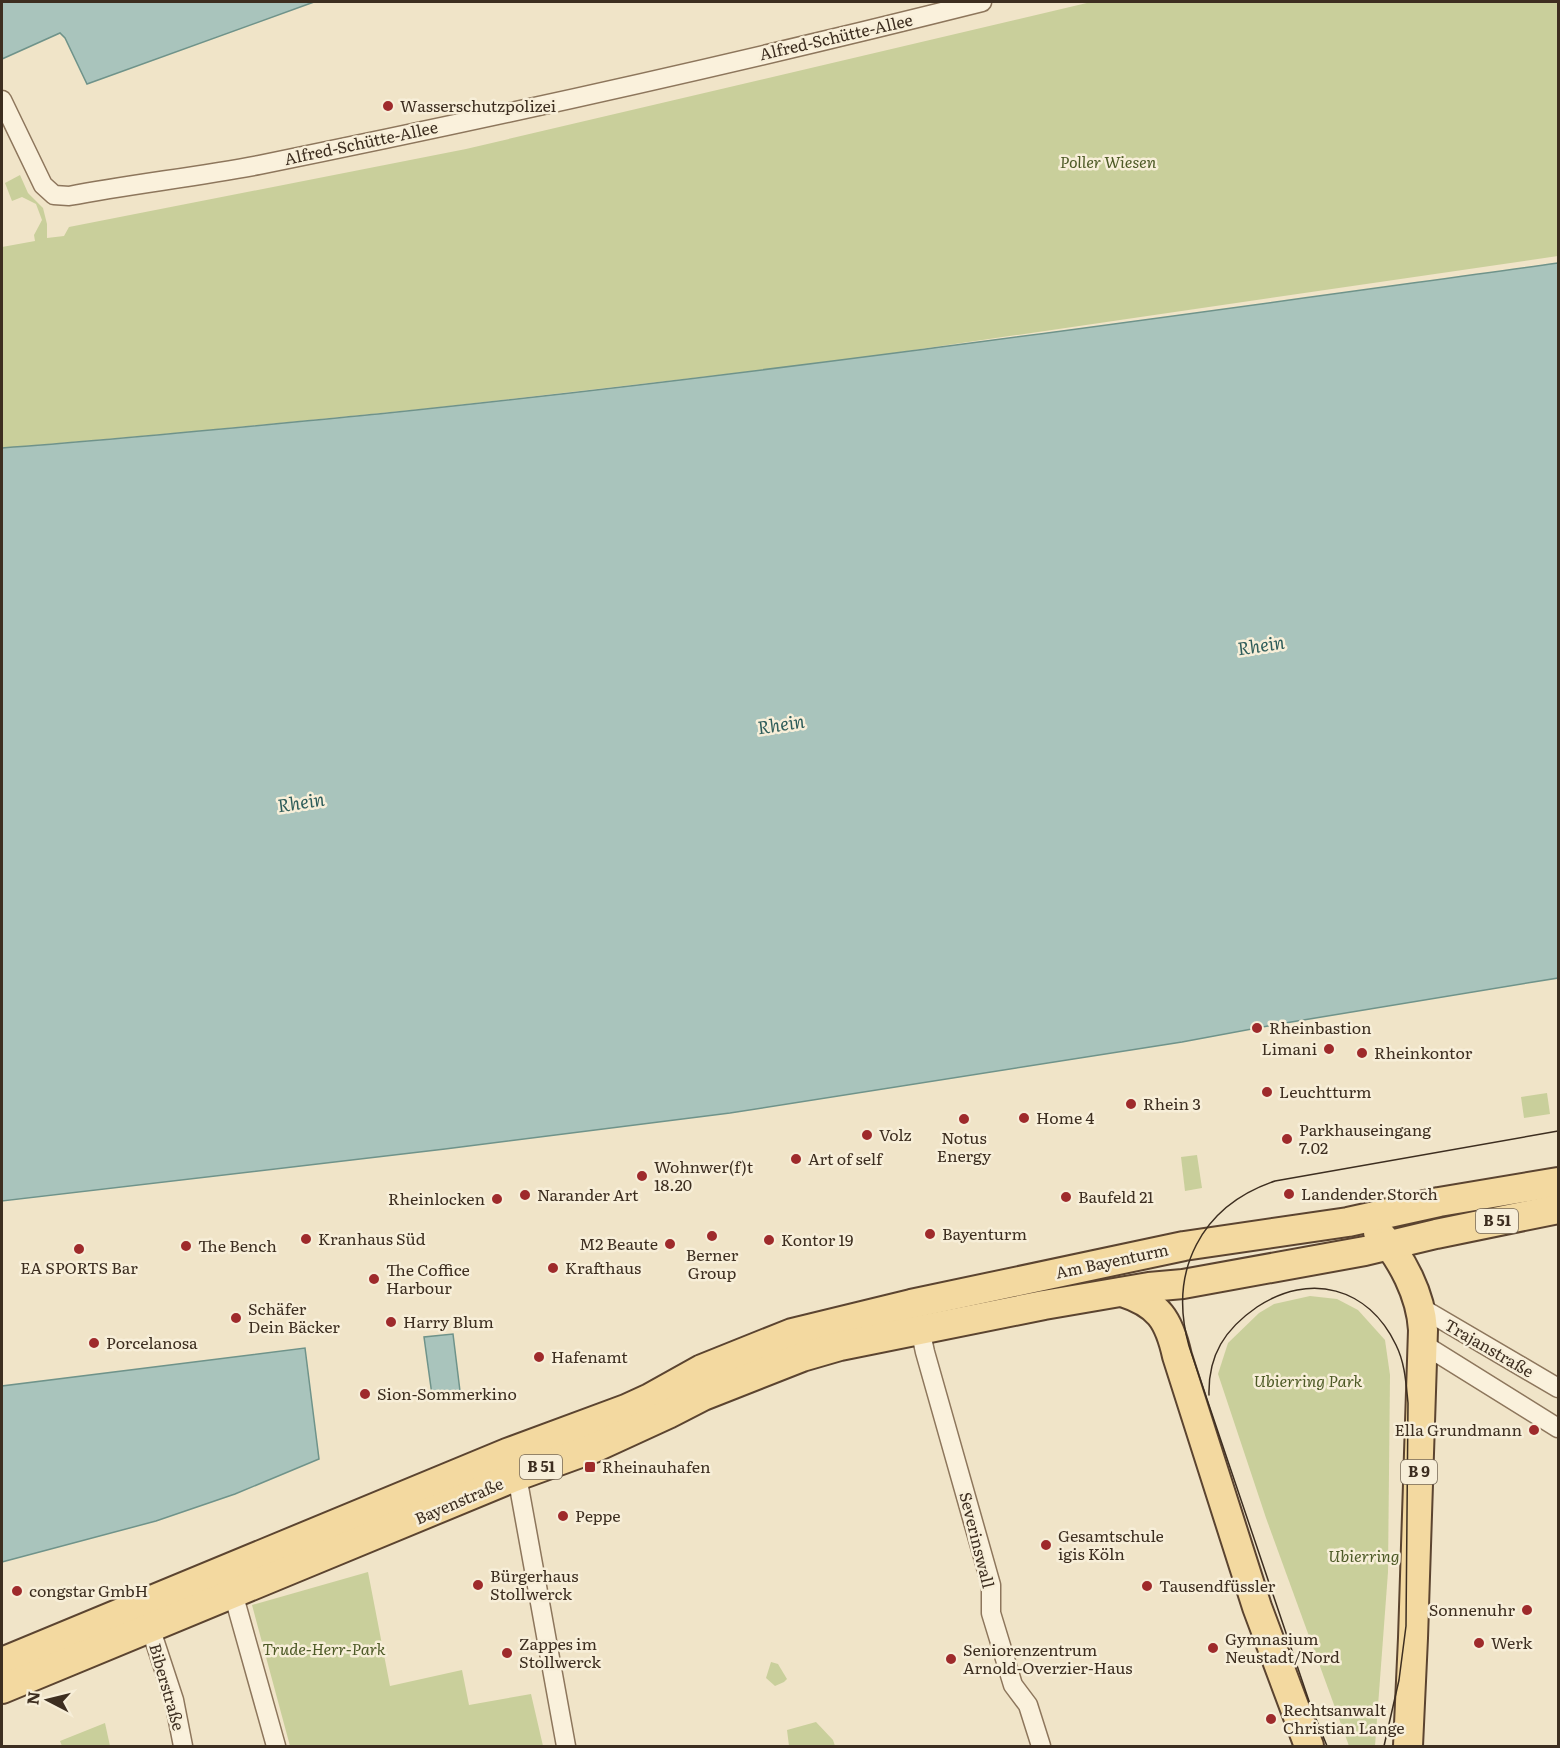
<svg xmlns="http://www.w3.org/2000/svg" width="1560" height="1748" viewBox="0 0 1560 1748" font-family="Literata,serif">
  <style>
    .green { fill: #c9cf9b }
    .water { fill: #a9c4bc; stroke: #6f938a; stroke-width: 1.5 }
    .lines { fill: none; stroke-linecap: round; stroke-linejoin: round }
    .minor-casing { stroke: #8d765c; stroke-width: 21 }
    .primary-casing { stroke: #5b4430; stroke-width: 32 }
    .minor { stroke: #faf1dc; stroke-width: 18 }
    .primary { stroke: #f3d9a0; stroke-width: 28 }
    .tram { stroke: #3d2e20; stroke-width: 1.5 }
    .poi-dot { fill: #9e2a2b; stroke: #f7eed8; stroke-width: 2 }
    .labels { text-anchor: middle; stroke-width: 5; stroke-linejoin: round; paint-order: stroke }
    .shield { fill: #f7eed8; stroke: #756857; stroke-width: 1.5 }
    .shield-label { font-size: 15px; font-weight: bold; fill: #3d2e20 }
    .street-label { font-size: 16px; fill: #3d2e20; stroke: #f7eed8 }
    .poi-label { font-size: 16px; fill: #3d2e20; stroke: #f7eed8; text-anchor: start }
    .park-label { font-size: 16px; font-style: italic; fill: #4d5a26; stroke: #f7eed8 }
    .water-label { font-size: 18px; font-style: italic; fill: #2f5d5a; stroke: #f7eed8 }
  </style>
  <rect width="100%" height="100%" fill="#f0e4c8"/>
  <g class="green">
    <polygon points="1091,2 1558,2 1558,256 832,362 432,408 176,433 2,448 2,247 35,241 34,235 42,220 36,204 22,197 12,201 5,183 20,175 28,193 43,208 47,224 47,238 64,236 69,227 466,149"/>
    <polygon points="1547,1093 1550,1114 1524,1118 1521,1097"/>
    <polygon points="1197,1155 1202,1188 1185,1191 1181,1157"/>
    <polygon points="1310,1296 1337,1299 1358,1310 1385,1340 1390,1375 1388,1572 1375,1746 1349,1746 1266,1518 1218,1374 1228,1343 1259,1313 1274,1304"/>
    <polygon points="368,1572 390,1686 462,1670 469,1705 531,1694 543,1746 290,1746 252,1605"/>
    <polygon points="771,1662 778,1664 787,1679 784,1682 775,1686 766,1678"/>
    <polygon points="816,1722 833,1740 835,1746 789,1746 787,1730"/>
    <polygon points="105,1723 110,1746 62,1746 60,1741"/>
  </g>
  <g class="water">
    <polygon points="2,2 314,2 87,84 65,38 60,33 2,59"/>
    <path d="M1558 263V978L1273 1025 1182 1042 730 1113 445 1149 2 1201V448C127 439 253 426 378 414 773 373 1165 317 1558 263Z"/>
    <polygon points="453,1334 460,1391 432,1395 424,1337"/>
    <polygon points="305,1348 319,1459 235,1494 156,1521 2,1562 2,1386"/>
  </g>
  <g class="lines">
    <g class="minor-casing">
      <g id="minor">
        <path d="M2 100 43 185 54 195 69 196C132 184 196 177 259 165 501 116 743 62 982 2"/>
        <polyline points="1420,1307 1558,1388"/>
        <polyline points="920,1329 925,1352 991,1585 991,1613 1013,1685 1028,1705 1041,1746"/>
        <polyline points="1423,1344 1558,1428"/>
        <polyline points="514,1468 517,1476 566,1746"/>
        <polyline points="233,1593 276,1746"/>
        <polyline points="150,1627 174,1700 183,1746"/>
      </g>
    </g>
    <g class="primary-casing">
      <g id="primary">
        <path d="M1378 1232C1402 1258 1421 1295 1423 1330L1413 1638 1408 1746"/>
        <path d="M1122 1292C1159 1304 1169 1320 1177 1356L1257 1607 1309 1746"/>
        <polyline points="2,1662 507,1453 626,1409 650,1398 702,1369 792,1333 911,1304 1184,1246 1348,1222 1439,1202 1558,1182"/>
        <polyline points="2,1689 517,1476 594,1448 668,1414 703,1396 802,1357 840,1346 1044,1305 1149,1287 1183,1284 1365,1251 1436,1234 1558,1209"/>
      </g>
    </g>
    <use href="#minor" class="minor"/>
    <use href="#primary" class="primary"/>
    <g class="tram">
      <path d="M1209 1395C1208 1355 1225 1329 1257 1307 1310 1272 1368 1287 1396 1345 1405 1363 1406 1383 1408 1403L1406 1626 1399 1680 1384 1746"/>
      <path d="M1327 1746 1310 1704 1189 1346C1168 1271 1201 1206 1275 1181L1558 1131"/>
    </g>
  </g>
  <g class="poi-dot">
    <circle cx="388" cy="106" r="6"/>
    <circle cx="1257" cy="1028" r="6"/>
    <circle cx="1329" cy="1049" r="6"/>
    <circle cx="1362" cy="1053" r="6"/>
    <circle cx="1267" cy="1092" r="6"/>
    <circle cx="1131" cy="1104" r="6"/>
    <circle cx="1024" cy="1118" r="6"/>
    <circle cx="964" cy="1119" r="6"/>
    <circle cx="867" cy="1135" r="6"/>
    <circle cx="1287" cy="1139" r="6"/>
    <circle cx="796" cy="1159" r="6"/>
    <circle cx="642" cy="1176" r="6"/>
    <circle cx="1289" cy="1194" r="6"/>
    <circle cx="525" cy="1195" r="6"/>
    <circle cx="1066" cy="1197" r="6"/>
    <circle cx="497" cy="1199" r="6"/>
    <circle cx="930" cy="1234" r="6"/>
    <circle cx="712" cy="1236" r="6"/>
    <circle cx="306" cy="1239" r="6"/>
    <circle cx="769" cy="1240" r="6"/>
    <circle cx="670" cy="1244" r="6"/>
    <circle cx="186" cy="1246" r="6"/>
    <circle cx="79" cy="1249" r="6"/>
    <circle cx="553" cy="1268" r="6"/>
    <circle cx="374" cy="1279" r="6"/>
    <circle cx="236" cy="1318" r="6"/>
    <circle cx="391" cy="1322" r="6"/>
    <circle cx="94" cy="1343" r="6"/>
    <circle cx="539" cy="1357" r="6"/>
    <circle cx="365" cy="1394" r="6"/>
    <circle cx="1534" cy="1430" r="6"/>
    <rect x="584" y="1461" width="12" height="12" rx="3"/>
    <circle cx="563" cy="1516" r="6"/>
    <circle cx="1046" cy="1545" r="6"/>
    <circle cx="478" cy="1585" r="6"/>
    <circle cx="1147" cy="1586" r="6"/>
    <circle cx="17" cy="1591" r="6"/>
    <circle cx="1527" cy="1610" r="6"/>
    <circle cx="1479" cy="1643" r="6"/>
    <circle cx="1213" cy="1648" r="6"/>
    <circle cx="507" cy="1653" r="6"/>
    <circle cx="951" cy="1659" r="6"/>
    <circle cx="1271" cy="1719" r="6"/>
  </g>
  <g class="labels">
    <g class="shield">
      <rect x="1476" y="1209" width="42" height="24" rx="4.5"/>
      <rect x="520" y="1455" width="42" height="24" rx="4.5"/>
      <rect x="1401" y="1460" width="36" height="24" rx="4.5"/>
    </g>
    <g class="shield-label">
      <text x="1497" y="1226">B 51</text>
      <text x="541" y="1472">B 51</text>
      <text x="1419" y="1477">B 9</text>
    </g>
    <g class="street-label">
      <text transform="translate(836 37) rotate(-13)" y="6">Alfred-Schütte-Allee</text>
      <text transform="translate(361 143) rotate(-12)" y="6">Alfred-Schütte-Allee</text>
      <text transform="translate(1112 1261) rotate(-12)" y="6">Am Bayenturm</text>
      <text transform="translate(1489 1348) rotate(30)" y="6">Trajanstraße</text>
      <text transform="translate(459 1501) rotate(-23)" y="6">Bayenstraße</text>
      <text transform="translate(977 1540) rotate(76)" y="6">Severinswall</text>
      <text transform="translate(167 1687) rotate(74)" y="6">Biberstraße</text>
    </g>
    <g class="poi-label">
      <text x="400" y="112">Wasserschutzpolizei</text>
      <text x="1269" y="1034">Rheinbastion</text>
      <text x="1317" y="1055" text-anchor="end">Limani</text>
      <text x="1374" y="1059">Rheinkontor</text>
      <text x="1279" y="1098">Leuchtturm</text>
      <text x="1143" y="1110">Rhein 3</text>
      <text x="1036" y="1124">Home 4</text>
      <text x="1299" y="1136">Parkhauseingang<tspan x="1299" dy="18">7.02</tspan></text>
      <text x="879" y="1141">Volz</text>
      <text x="964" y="1144" text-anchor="middle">Notus<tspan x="964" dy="18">Energy</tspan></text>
      <text x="808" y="1165">Art of self</text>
      <text x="654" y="1173">Wohnwer(f)t<tspan x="654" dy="18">18.20</tspan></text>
      <text x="1301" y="1200">Landender Storch</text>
      <text x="537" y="1201">Narander Art</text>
      <text x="1078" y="1203">Baufeld 21</text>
      <text x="485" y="1205" text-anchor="end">Rheinlocken</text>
      <text x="942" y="1240">Bayenturm</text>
      <text x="318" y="1245">Kranhaus Süd</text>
      <text x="781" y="1246">Kontor 19</text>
      <text x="658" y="1250" text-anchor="end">M2 Beaute</text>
      <text x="198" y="1252">The Bench</text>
      <text x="712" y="1261" text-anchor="middle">Berner<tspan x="712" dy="18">Group</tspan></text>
      <text x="79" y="1274" text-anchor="middle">EA SPORTS Bar</text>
      <text x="565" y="1274">Krafthaus</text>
      <text x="386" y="1276">The Coffice<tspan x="386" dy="18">Harbour</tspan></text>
      <text x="248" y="1315">Schäfer<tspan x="248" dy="18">Dein Bäcker</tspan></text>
      <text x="403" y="1328">Harry Blum</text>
      <text x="106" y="1349">Porcelanosa</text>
      <text x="551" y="1363">Hafenamt</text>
      <text x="377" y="1400">Sion-Sommerkino</text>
      <text x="1522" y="1436" text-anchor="end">Ella Grundmann</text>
      <text x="602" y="1473">Rheinauhafen</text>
      <text x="575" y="1522">Peppe</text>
      <text x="1058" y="1542">Gesamtschule<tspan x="1058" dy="18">igis Köln</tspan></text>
      <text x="490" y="1582">Bürgerhaus<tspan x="490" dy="18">Stollwerck</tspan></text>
      <text x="1159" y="1592">Tausendfüssler</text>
      <text x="29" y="1597">congstar GmbH</text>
      <text x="1515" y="1616" text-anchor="end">Sonnenuhr</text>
      <text x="1225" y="1645">Gymnasium<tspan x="1225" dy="18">Neustadt/Nord</tspan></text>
      <text x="1491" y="1649">Werk</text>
      <text x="519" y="1650">Zappes im<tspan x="519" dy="18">Stollwerck</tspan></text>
      <text x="963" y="1656">Seniorenzentrum<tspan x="963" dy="18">Arnold-Overzier-Haus</tspan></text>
      <text x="1283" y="1716">Rechtsanwalt<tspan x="1283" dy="18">Christian Lange</tspan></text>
    </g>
    <g class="park-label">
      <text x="1108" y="168">Poller Wiesen</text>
      <text x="1308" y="1387">Ubierring Park</text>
      <text x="1364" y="1562">Ubierring</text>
      <text x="324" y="1655">Trude-Herr-Park</text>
    </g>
    <g class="water-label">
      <text transform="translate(1261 646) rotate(-9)" y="6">Rhein</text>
      <text transform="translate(781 725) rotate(-9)" y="6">Rhein</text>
      <text transform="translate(301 803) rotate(-9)" y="6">Rhein</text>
    </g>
  </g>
  <rect width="1560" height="1748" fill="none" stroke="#3d2e20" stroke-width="6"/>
  <g transform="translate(48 1700) rotate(277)" stroke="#f7eed8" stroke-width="4.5" paint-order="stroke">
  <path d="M0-4.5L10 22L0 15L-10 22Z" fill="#3d2e20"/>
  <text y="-9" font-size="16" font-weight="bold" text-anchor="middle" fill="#3d2e20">N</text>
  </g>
</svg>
